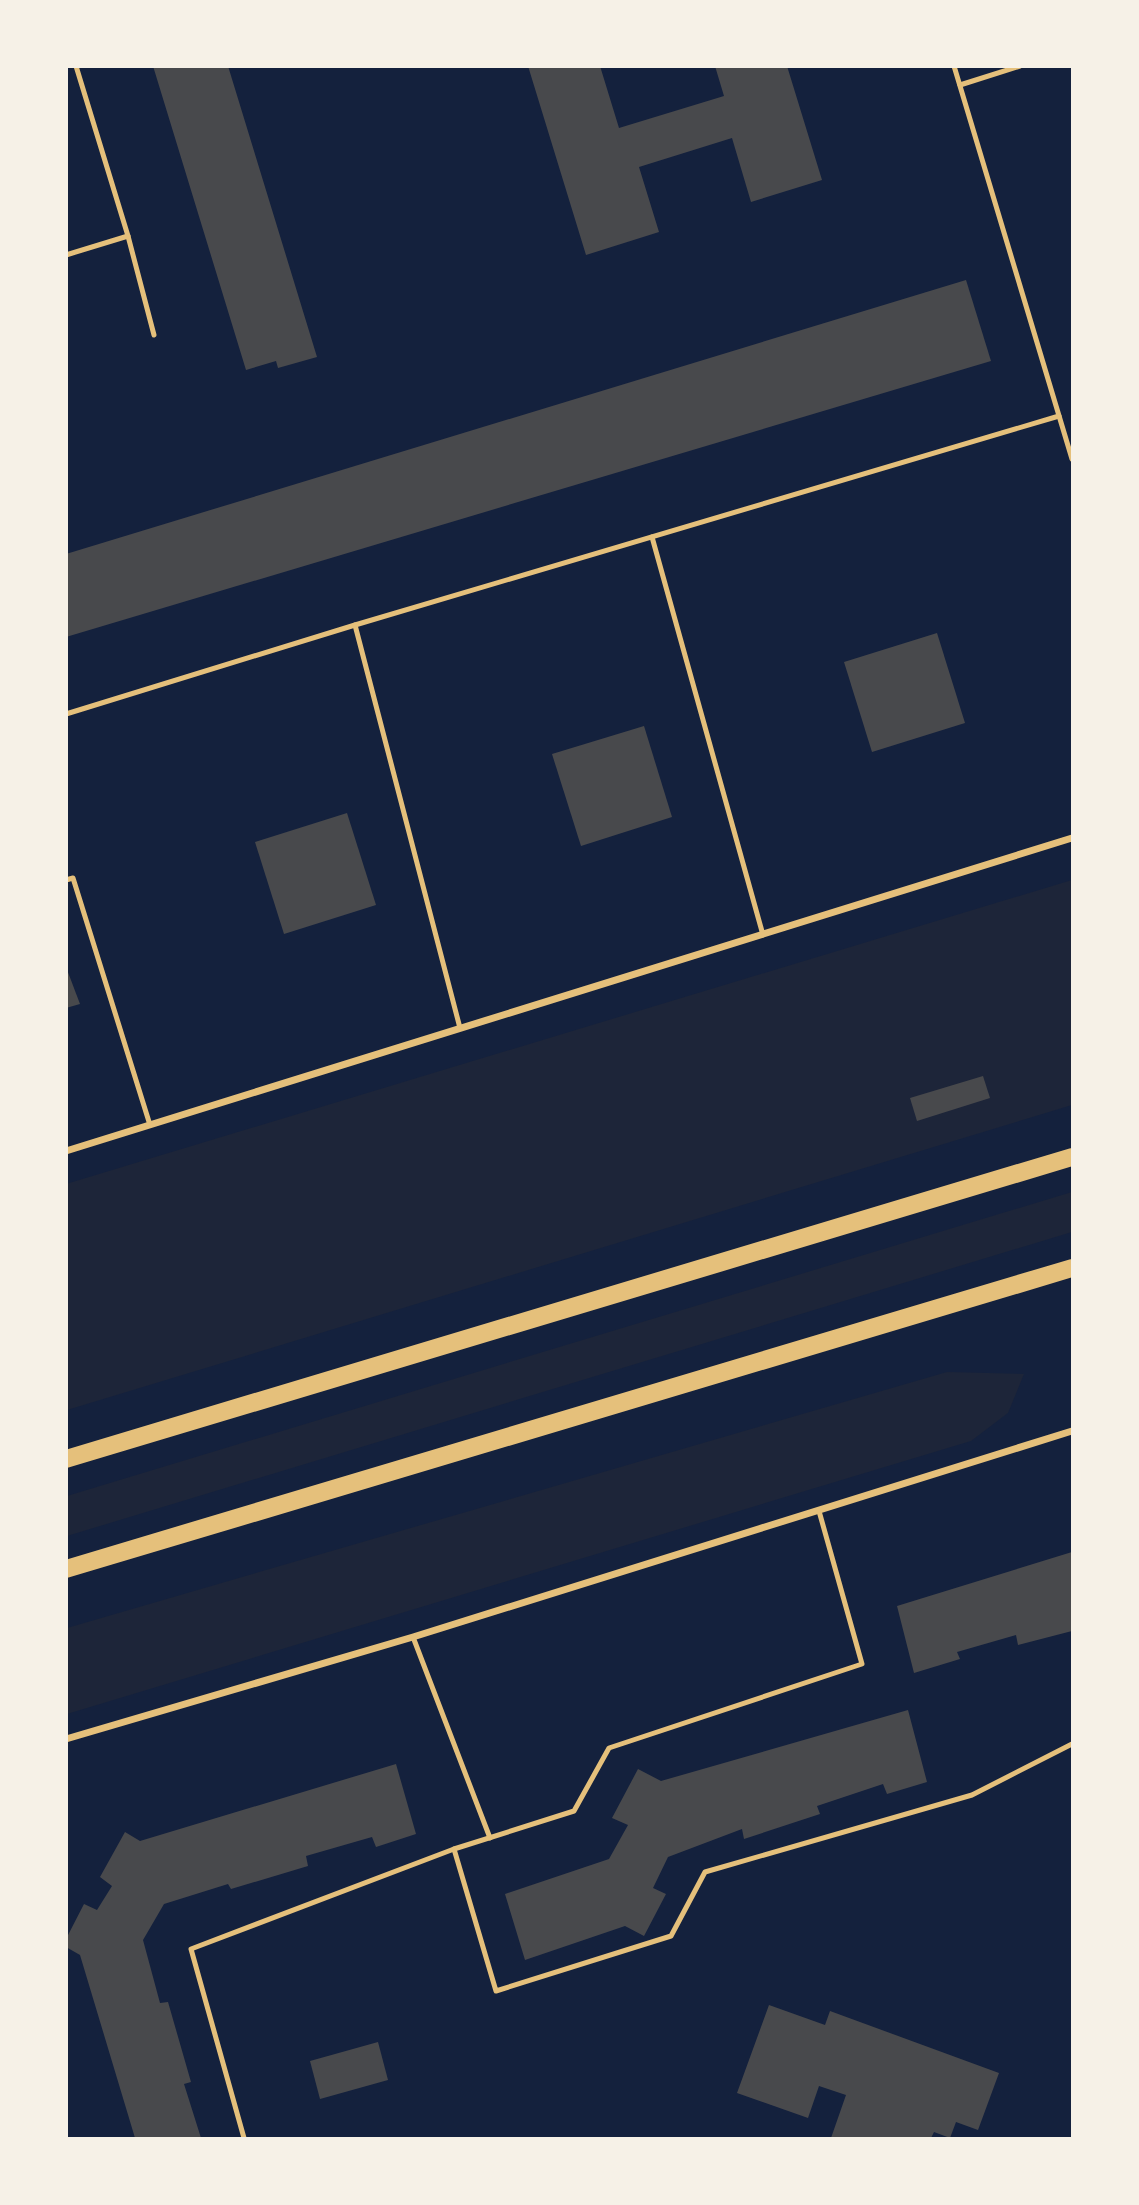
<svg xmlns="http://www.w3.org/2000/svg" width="1139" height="2205" viewBox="0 0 1139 2205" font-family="'PT Sans',sans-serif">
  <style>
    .green { fill: #1d2539 }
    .building { fill: #48494c }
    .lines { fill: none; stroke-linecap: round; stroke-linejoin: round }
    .service { stroke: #e5c07b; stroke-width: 5 }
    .minor { stroke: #e5c07b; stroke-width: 7 }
    .primary { stroke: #e5c07b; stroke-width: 18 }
  </style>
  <rect width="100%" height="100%" fill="#14213d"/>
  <g class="green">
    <polygon points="1072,880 1072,1105 67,1410 66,1184"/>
    <polygon points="1072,1192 1072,1232 67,1536 67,1496"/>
    <polygon points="947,1372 1024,1374 1008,1413 971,1441 67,1714 67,1628"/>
  </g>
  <g class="building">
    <polygon points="153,66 228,66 317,357 278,368 276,361 246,370"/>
    <polygon points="528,66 600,66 619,128 724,96 715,66 787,66 822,180 751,202 732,138 639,167 659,232 586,255"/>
    <polygon points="966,280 991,361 66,637 66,554"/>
    <polygon points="937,633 965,723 872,752 844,662"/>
    <polygon points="644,726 672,817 581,846 552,754"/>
    <polygon points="347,813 376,905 284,934 255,842"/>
    <polygon points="66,967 80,1004 66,1008"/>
    <polygon points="983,1076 990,1098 917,1121 910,1098"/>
    <polygon points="1072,1552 1072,1631 1018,1645 1016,1635 957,1652 960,1659 914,1673 897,1606"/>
    <polygon points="908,1710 927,1782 887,1794 883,1784 817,1806 820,1814 744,1839 742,1829 668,1857 653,1888 666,1894 644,1936 625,1926 525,1960 505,1894 609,1859 628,1825 612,1818 638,1769 661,1781"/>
    <polygon points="396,1764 416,1834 376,1847 372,1837 306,1856 308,1866 231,1889 228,1884 164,1904 143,1940 160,2003 168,2002 191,2082 184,2084 201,2138 135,2138 80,1955 66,1947 66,1939 84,1904 97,1910 112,1886 100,1877 125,1832 140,1841"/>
    <polygon points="769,2005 825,2025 830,2011 999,2073 978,2130 956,2122 950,2138 934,2132 931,2138 831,2138 846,2095 819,2086 808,2118 737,2093"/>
    <polygon points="378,2042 388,2080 320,2099 310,2061"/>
  </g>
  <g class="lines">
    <g class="service">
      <polyline points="954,66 1072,459"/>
      <polyline points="960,85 1020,66"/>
      <polyline points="128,236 154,335"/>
      <polyline points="66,255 128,236 76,66"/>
      <polyline points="652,537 763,935"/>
      <polyline points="355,625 460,1028"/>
      <polyline points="66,714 355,625 1059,416"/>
      <polyline points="66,880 73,878 150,1125"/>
      <polyline points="413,1637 490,1838"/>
      <polyline points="454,1849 574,1811 609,1748 862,1664 819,1511"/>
      <polyline points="244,2138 191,1949 454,1849 496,1991 671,1936 705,1872 972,1795 1072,1744"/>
    </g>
    <g class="minor">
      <polyline points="66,1151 1072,838"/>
      <polyline points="66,1739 413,1637 1072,1431"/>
    </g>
    <g class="primary">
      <polyline points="66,1459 1072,1157"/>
      <polyline points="66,1569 1072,1268"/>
    </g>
  </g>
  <rect width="1139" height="2205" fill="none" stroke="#f6f1e7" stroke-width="136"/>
</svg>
